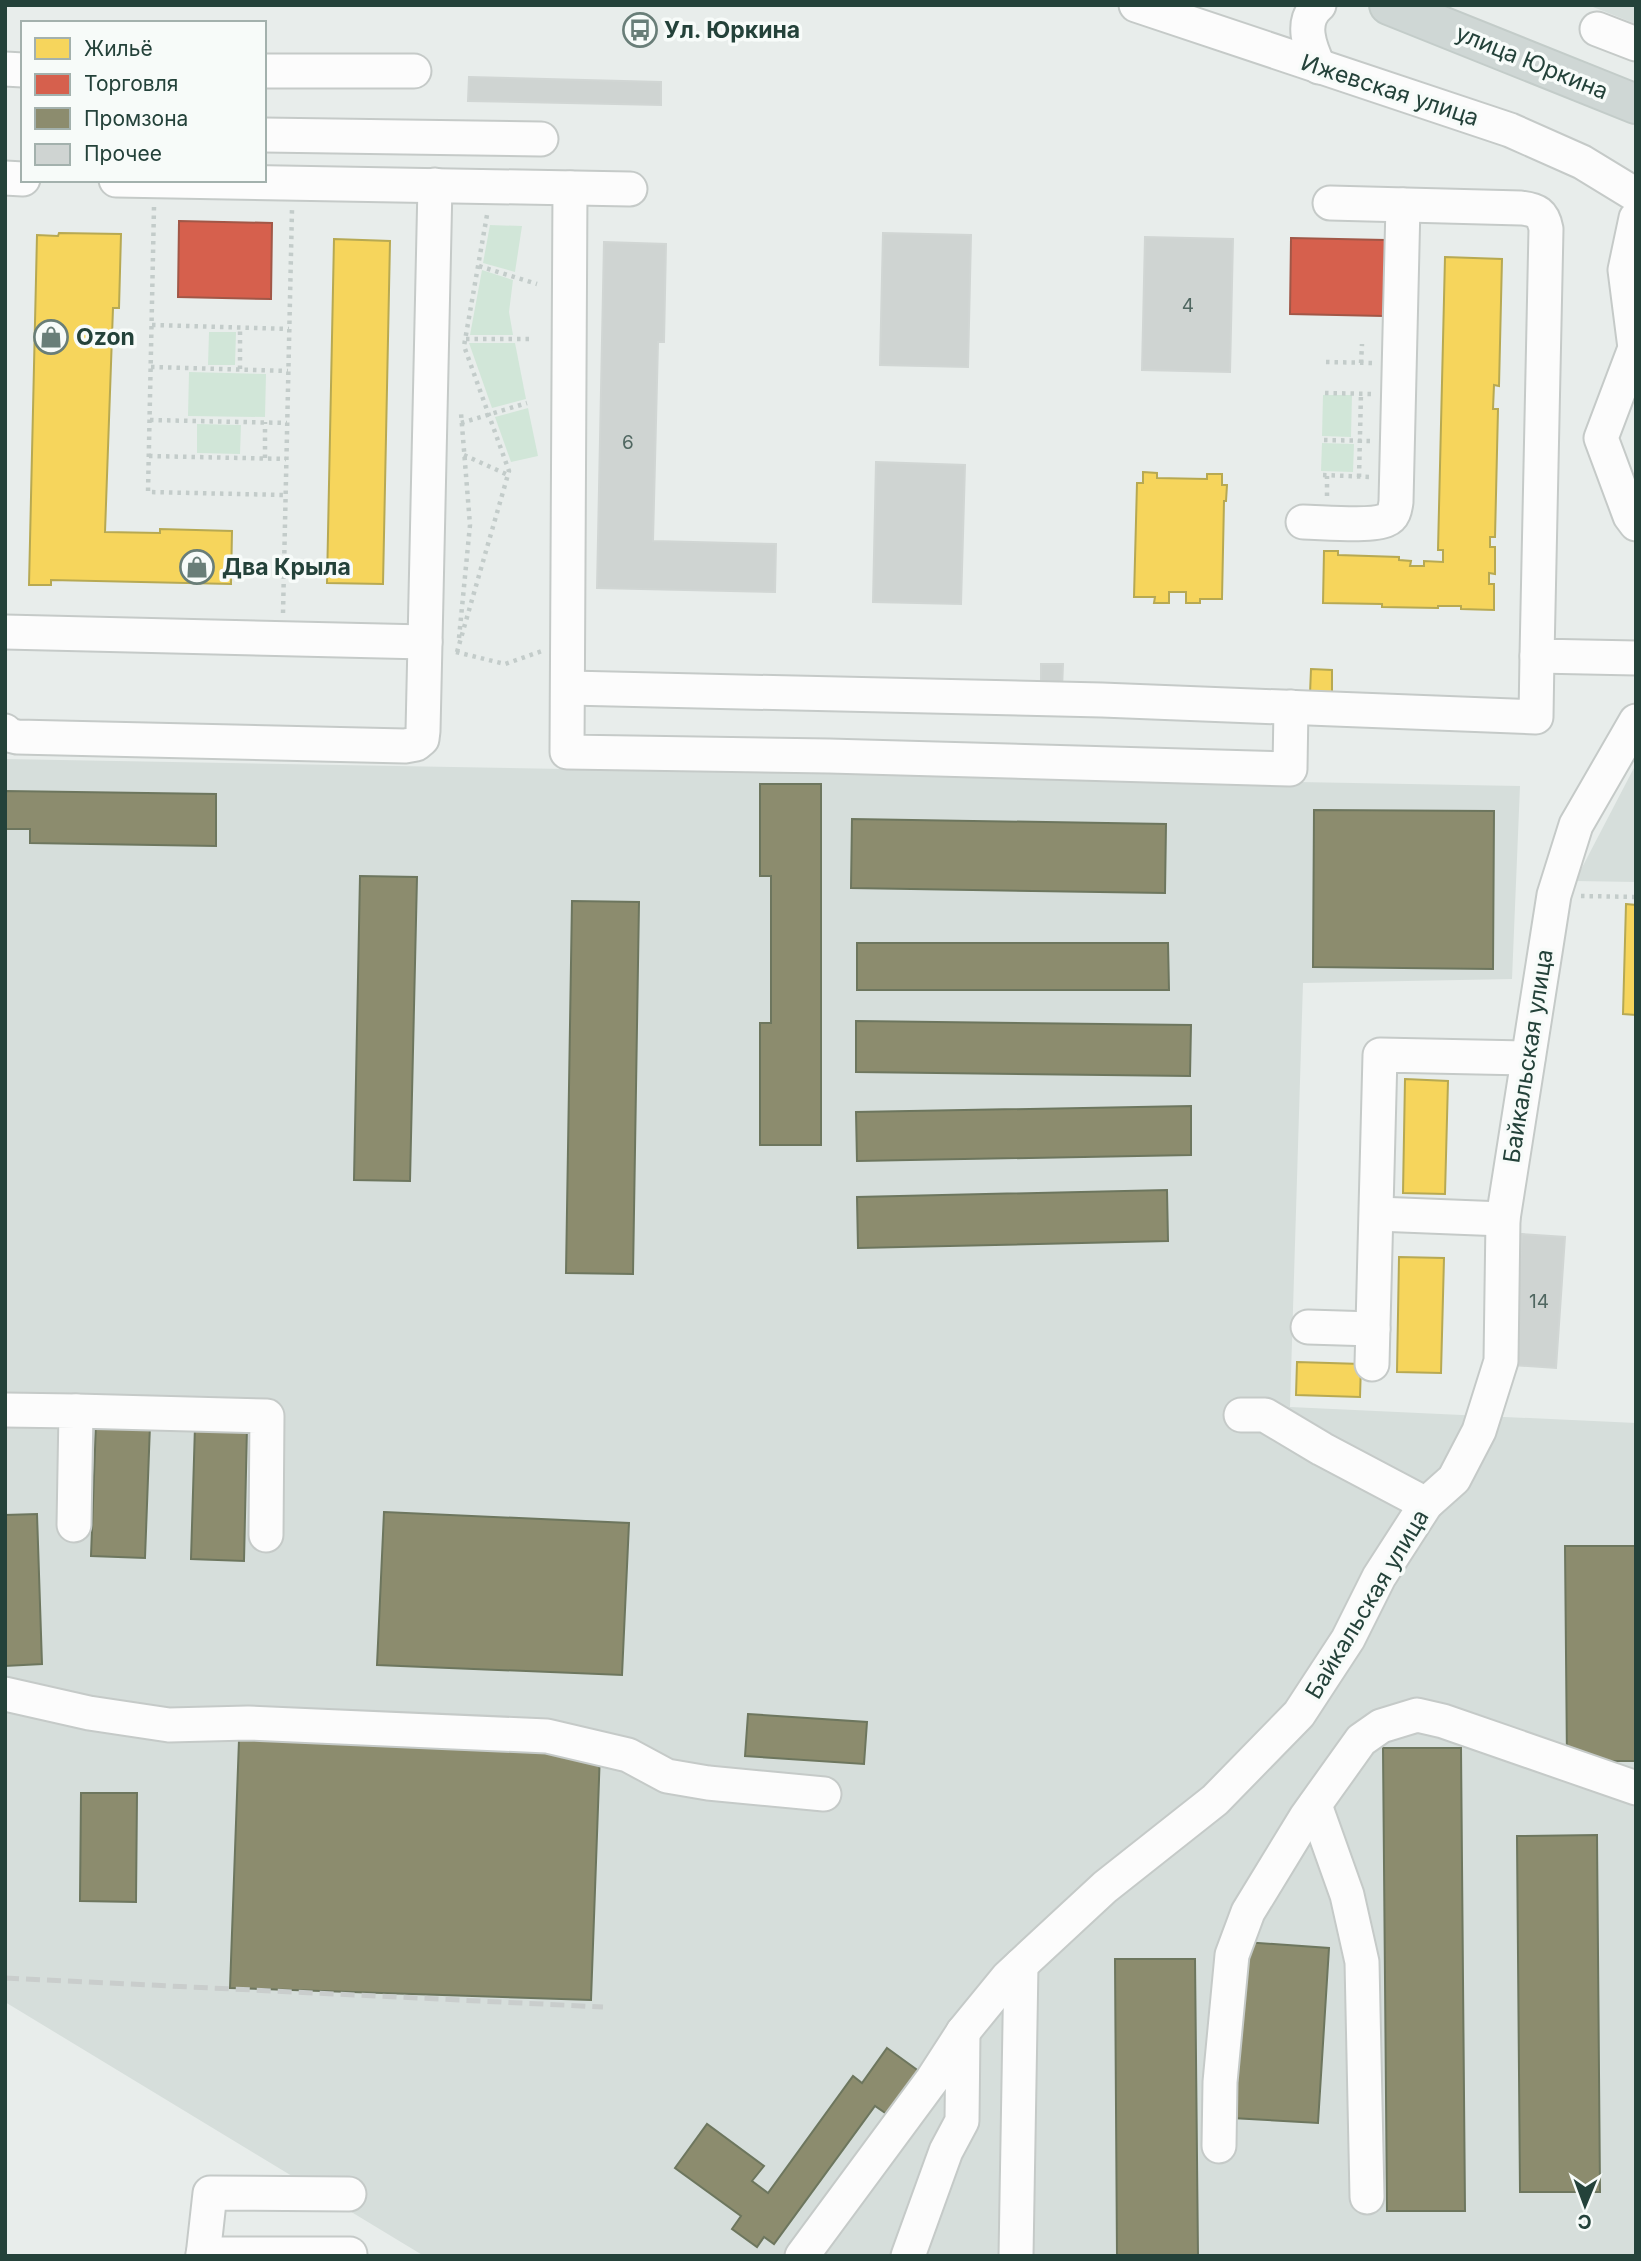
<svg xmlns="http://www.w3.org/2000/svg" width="1641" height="2261" viewBox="0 0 1641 2261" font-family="Inter,sans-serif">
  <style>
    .built { fill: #d6dedb }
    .green { fill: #d1e6d8 }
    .homes { fill: #f6d55c; stroke: #b7a952; stroke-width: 2 }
    .shops { fill: #d6604d; stroke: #a15747; stroke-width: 2 }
    .industry { fill: #8c8c6e; stroke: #6d765e; stroke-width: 2 }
    .building { fill: #cfd4d2; stroke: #d1d6d4; stroke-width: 2 }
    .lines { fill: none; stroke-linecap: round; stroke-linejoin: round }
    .minor-casing { stroke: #c5cac8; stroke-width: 37 }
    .major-casing { stroke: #c3ccc9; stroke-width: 42 }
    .path { stroke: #c3ccca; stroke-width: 4.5; stroke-dasharray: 3.5 5; stroke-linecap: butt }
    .minor { stroke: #fcfcfc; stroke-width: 33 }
    .major { stroke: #cfd7d5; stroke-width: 38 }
    .rail { stroke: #c9cdcc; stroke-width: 5; stroke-dasharray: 14 7; stroke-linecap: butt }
    .labels { text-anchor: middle; stroke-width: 7; stroke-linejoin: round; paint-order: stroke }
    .number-label { font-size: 19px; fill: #506761 }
    .poi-label { font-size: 23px; font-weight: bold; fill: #24423a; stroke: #f7fbf9; text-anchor: start }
    .street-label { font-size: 23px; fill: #24423a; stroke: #f7fbf9 }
  </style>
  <rect width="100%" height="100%" fill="#e8edeb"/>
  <g class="built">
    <polygon points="1588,5 1636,5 1636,24"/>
    <polygon points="5,759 1520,786 1512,979 1303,983 1290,1407 1636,1423 1636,2256 424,2256 5,2002"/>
    <polygon points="1636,764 1636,882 1575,881"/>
  </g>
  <g class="green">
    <polygon points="490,225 522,226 515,272 483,263"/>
    <polygon points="482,270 513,280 509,312 513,335 470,335"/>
    <polygon points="209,332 236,332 235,365 208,365"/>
    <polygon points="469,343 515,343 526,399 492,408"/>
    <polygon points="189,372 266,374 265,417 188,416"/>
    <polygon points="1323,395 1352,395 1351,437 1322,436"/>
    <polygon points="528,408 538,456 511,462 495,417"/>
    <polygon points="197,424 241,425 240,454 197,453"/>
    <polygon points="1322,443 1354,444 1353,472 1321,471"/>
  </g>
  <g class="homes">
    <polygon points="59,233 121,234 119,308 113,308 105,532 160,533 160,529 232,531 231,584 51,580 51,585 29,585 37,235 58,236"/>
    <polygon points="334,239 390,241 383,584 327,583"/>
    <polygon points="1445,257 1502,259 1499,386 1494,385 1493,409 1498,409 1495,537 1490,537 1490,547 1495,547 1495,574 1489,573 1489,584 1494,584 1494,610 1461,609 1461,606 1438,606 1438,608 1382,607 1382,604 1323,603 1324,551 1338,551 1338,555 1399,557 1399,560 1411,561 1410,566 1424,566 1424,561 1443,562 1443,550 1438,550"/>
    <polygon points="1143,472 1157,473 1157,478 1207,479 1207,474 1222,474 1222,485 1227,485 1226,501 1224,501 1222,599 1200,599 1200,603 1186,603 1186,592 1169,592 1169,603 1154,603 1155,597 1134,597 1137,483 1143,483"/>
    <polygon points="1311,669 1332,670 1332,695 1310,694"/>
    <polygon points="1626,904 1636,905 1636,1015 1623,1014"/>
    <polygon points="1405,1079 1448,1081 1445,1194 1403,1193"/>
    <polygon points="1399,1257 1444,1258 1441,1373 1397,1372"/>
    <polygon points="1297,1362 1361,1364 1360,1397 1296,1395"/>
  </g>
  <g class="shops">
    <polygon points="179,221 272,223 271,299 178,297"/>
    <polygon points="1291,238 1385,240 1383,316 1290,314"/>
  </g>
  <g class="industry">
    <polygon points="760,784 821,784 821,1145 760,1145 760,1023 771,1023 771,876 760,876"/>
    <polygon points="5,791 216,794 216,846 30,843 30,829 5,829"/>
    <polygon points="1314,810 1494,811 1493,969 1313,967"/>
    <polygon points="852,819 1166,824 1165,893 851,888"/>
    <polygon points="360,876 417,877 410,1181 354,1180"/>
    <polygon points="572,901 639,902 633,1274 566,1273"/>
    <polygon points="857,943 1168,943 1169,990 857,990"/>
    <polygon points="856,1021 1191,1025 1190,1076 856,1072"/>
    <polygon points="1191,1106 1191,1155 857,1161 856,1112"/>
    <polygon points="1167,1190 1168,1241 858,1248 857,1197"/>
    <polygon points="96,1423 150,1425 145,1558 91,1556"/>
    <polygon points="195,1426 247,1427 244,1561 191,1559"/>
    <polygon points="384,1512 629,1523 622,1675 377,1665"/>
    <polygon points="37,1514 42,1664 5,1666 5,1515"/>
    <polygon points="1565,1546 1636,1546 1636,1761 1567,1761"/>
    <polygon points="748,1714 867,1722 864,1764 745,1756"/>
    <polygon points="239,1740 600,1752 591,2000 230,1988"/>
    <polygon points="1383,1748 1461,1748 1465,2211 1387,2211"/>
    <polygon points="81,1793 137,1793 136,1902 80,1901"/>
    <polygon points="1597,1835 1600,2192 1520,2192 1517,1836"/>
    <polygon points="1244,1942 1329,1948 1318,2123 1232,2118"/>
    <polygon points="1115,1959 1195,1959 1198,2256 1117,2256"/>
    <polygon points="887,2048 920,2072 888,2115 875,2106 774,2244 764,2237 757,2247 732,2229 741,2216 675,2168 707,2124 764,2166 752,2181 768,2193 853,2076 862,2083"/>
  </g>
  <g class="building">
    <polygon points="469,77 661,82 661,105 468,101"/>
    <polygon points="883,233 971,235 968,367 880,365"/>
    <polygon points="1145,237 1233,239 1230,372 1142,370"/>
    <polygon points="604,242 666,244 664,342 658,342 653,541 776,544 775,592 597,588"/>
    <polygon points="876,462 965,465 961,604 873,602"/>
    <polygon points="1041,664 1063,664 1062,689 1041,689"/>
    <polygon points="1522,1234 1565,1237 1556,1368 1513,1365"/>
  </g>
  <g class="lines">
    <g class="minor-casing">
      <g id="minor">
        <polyline points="1136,5 1510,130 1582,162 1636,195"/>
        <path d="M1319 5C1299 21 1310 48 1319 67"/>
        <polyline points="1597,29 1636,44"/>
        <polyline points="5,69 23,70"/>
        <polyline points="264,71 414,71"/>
        <polyline points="264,135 541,139"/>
        <polyline points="5,178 23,179"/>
        <polyline points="116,180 630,189"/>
        <polyline points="570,188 567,752 829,756 1290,769 1291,707"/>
        <path d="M1330 203 1521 208C1537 210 1543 213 1546 229L1537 656 1636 658"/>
        <polyline points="1636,218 1625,270 1635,348 1601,438 1630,516 1636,524"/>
        <path d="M1303 522C1320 522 1372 527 1386 520 1394 517 1395 509 1396 502L1403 205"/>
        <polyline points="5,632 425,642 435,185"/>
        <polyline points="569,688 1102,700 1536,717 1537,656"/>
        <polyline points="5,731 9,735 17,737 405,746 416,744 422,739 423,731 425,642"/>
        <polyline points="1377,1214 1503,1219"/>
        <polyline points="1308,1327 1373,1329"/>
        <polyline points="1372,1364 1380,1055 1528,1058"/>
        <polyline points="5,1410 76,1411 74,1525"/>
        <polyline points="76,1411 267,1416 266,1535"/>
        <polyline points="1241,1415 1265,1415 1322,1449 1426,1504"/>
        <polyline points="5,1694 89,1713 169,1725 248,1723 547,1736 628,1755 667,1776 708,1783 824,1794"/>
        <polyline points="1315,1805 1347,1895 1362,1962 1367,2197"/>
        <polyline points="1219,2146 1220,2082 1232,1955 1248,1912 1306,1817 1361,1740 1381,1726 1417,1715 1443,1721 1636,1788"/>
        <polyline points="203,2254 350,2254"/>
        <polyline points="203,2256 210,2193 349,2194"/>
        <polyline points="802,2256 932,2080 963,2032 1008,1977 1105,1887 1215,1800 1299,1714 1348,1639 1379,1577 1426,1504 1454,1479 1479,1431 1501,1361 1503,1219 1554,895 1576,825 1636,721"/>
        <polyline points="908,2256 946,2151 962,2121 963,2032"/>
        <polyline points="1016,2256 1021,1965"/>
      </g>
    </g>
    <g class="major-casing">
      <polyline id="major" points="1389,5 1636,104"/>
    </g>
    <g class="path">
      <polyline points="154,207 148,492 285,495"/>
      <polyline points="479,266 537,284"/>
      <polyline points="152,325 289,329"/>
      <polyline points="466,339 530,339"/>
      <polyline points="1326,362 1374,363"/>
      <polyline points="1361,363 1362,344"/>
      <polyline points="151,367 288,371"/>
      <polyline points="240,369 240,327"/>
      <polyline points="1325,393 1373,394"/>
      <polyline points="150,420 287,423"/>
      <polyline points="461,423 527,403"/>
      <polyline points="1324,440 1372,441"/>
      <polyline points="464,455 508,475"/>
      <polyline points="149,456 286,459"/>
      <polyline points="265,458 265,422"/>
      <polyline points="1323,475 1371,477"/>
      <polyline points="1359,477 1361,393"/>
      <polyline points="1327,496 1327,476"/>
      <polyline points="283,613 292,209"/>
      <polyline points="459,638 470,525 461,413"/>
      <polyline points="456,652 505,664 542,651"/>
      <polyline points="457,652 509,471 464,346 487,215"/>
      <polyline points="1581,896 1636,897"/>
    </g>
    <use href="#minor" class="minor"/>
    <use href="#major" class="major"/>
    <polyline class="rail" points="5,1978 603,2007"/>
  </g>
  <defs>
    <g id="bus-ring" transform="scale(1.75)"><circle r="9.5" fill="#f7fbf9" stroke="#697e78" stroke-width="1.5"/><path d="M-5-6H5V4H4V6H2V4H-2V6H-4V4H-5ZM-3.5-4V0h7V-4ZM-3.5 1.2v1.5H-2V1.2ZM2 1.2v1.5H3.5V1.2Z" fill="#697e78"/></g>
    <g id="shop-ring" transform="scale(1.75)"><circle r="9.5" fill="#f7fbf9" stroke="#697e78" stroke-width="1.5"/><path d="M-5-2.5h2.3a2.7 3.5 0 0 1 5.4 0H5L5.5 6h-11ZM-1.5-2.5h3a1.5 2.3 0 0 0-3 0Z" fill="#697e78"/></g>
  </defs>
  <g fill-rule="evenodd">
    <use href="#bus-ring" x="640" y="30"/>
    <use href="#shop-ring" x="51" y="337"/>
    <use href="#shop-ring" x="197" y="567"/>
  </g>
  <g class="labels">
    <g class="number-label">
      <text x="1188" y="312">4</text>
      <text x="628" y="449">6</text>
      <text x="1539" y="1308">14</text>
    </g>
    <g class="poi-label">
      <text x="664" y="38">Ул. Юркина</text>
      <text x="76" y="345">Ozon</text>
      <text x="222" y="575">Два Крыла</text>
    </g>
    <g class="street-label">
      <text transform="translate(1532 62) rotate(22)" y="8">улица Юркина</text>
      <text transform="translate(1390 90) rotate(18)" y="8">Ижевская улица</text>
      <text transform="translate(1528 1056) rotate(-81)" y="8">Байкальская улица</text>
      <text transform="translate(1367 1604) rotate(-59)" y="8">Байкальская улица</text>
    </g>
  </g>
  <rect width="1641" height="2261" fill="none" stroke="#24423a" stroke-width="14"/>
  <rect x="21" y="21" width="245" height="161" fill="#f7fbf9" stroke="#a3b1ad" stroke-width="2"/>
  <rect x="35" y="38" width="35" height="21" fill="#f6d55c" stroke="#a3b1ad" stroke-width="2"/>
  <text x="84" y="56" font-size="21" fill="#24423a">Жильё</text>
  <rect x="35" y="74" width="35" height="21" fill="#d6604d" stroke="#a3b1ad" stroke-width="2"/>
  <text x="84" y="91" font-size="21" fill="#24423a">Торговля</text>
  <rect x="35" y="108" width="35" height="21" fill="#8c8c6e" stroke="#a3b1ad" stroke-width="2"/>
  <text x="84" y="126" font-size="21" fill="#24423a">Промзона</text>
  <rect x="35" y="144" width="35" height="21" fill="#cfd4d2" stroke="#a3b1ad" stroke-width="2"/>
  <text x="84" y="161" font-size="21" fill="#24423a">Прочее</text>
  <g transform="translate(1585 2205) rotate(181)" stroke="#f7fbf9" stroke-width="5" paint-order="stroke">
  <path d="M0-5L12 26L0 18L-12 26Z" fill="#24423a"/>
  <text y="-10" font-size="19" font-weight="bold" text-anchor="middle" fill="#24423a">С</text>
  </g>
</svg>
